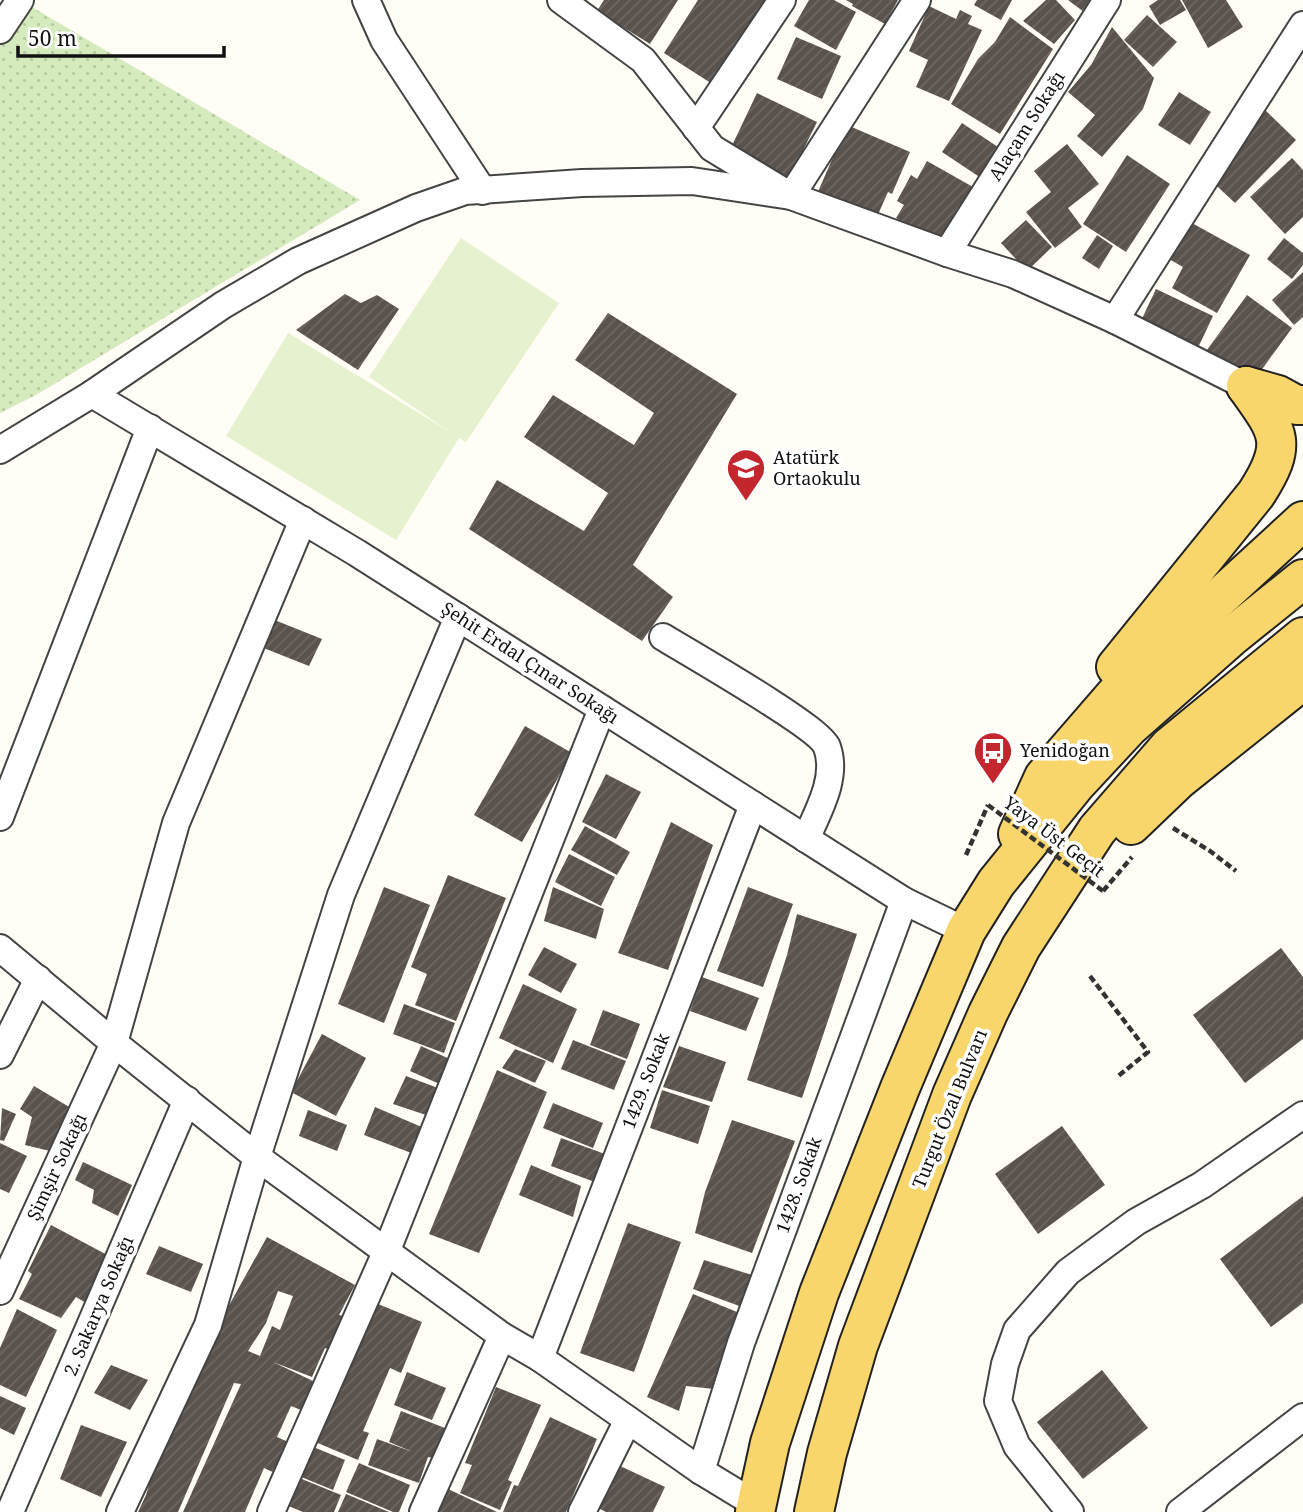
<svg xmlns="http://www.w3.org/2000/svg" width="1303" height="1512" viewBox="0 0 1303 1512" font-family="'Noto Serif',serif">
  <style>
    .grass { fill: url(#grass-dots) }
    .pitch { fill: #e6f2cf }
    .building { fill: url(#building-hatch); fill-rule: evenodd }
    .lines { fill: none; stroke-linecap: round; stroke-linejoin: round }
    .street-casing { stroke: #444; stroke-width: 30 }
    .primary-casing { stroke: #222; stroke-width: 42 }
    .path { stroke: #333; stroke-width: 4.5; stroke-dasharray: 7 3.5; stroke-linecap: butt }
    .street { stroke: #fff; stroke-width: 26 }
    .primary { stroke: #f9d66b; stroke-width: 38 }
    .path-bridge { stroke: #333; stroke-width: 4.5; stroke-dasharray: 7 3.5; stroke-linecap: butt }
    .labels { text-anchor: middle; stroke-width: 7; stroke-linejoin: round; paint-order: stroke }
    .street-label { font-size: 18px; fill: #111; stroke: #fff }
    .poi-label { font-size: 18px; fill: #111; stroke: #fff; text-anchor: start }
  </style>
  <defs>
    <pattern id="grass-dots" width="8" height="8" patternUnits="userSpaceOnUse" patternTransform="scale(1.75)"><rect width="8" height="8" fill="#d5ebbd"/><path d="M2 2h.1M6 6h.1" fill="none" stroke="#b6c8a1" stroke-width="1.8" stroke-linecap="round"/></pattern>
    <pattern id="building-hatch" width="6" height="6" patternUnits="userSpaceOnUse" patternTransform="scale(1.75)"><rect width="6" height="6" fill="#5a524d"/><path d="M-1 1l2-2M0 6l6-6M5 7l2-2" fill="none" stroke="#6d6662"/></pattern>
  </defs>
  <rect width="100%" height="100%" fill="#fffdf5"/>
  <polygon class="grass" points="20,0 360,200 36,395 0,413 0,30"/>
  <polygon class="pitch" points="461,238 559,303 466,442 459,438 396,540 226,436 288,333 450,432 369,377"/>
  <g class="building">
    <polygon points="604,0 678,0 650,44 597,11"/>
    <polygon points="698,0 771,0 717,87 664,53"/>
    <polygon points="809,0 834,0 856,12 836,50 794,26"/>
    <polygon points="846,0 898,0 885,24 852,6 853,4"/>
    <polygon points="977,0 1012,0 1001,20 974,5"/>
    <polygon points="1046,0 1056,0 1075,20 1054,44 1023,21"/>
    <polygon points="1068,0 1093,0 1084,12"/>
    <polygon points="1158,0 1180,0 1186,10 1160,25 1149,6"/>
    <polygon points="1182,0 1226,0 1243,27 1208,48"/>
    <polygon points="929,6 956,19 960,10 972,16 968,24 982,30 949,101 916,87 928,60 909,51"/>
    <polygon points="1147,15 1177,42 1153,67 1124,40"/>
    <polygon points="1010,17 1053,49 1000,134 951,104 978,59 995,42"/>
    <polygon points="1112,27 1154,78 1143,109 1102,157 1077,136 1095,115 1068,92 1091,65"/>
    <polygon points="796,37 841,56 822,99 777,79"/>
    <polygon points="1179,92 1211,112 1190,145 1158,125"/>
    <polygon points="757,93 817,122 787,183 728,154"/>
    <polygon points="1265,110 1296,140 1235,203 1203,173"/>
    <polygon points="962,123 1004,151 984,180 942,152"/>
    <polygon points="847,125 910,152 892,194 888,192 876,219 817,194"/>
    <polygon points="1067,144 1099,184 1068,208 1082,227 1055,248 1026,212 1051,192 1034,171"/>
    <polygon points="1127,155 1170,184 1126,252 1083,224"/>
    <polygon points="1292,158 1303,170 1303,217 1285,234 1250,197"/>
    <polygon points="927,161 973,187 939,244 896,218 904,205 897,201 911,175 917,179"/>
    <polygon points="1026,220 1052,247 1027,271 1001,243"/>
    <polygon points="1190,222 1250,255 1217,313 1172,288 1183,267 1169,259"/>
    <polygon points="1097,235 1113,246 1099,269 1082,258"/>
    <polygon points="1284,238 1303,253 1303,265 1292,279 1267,259"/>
    <polygon points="1303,272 1303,317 1294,325 1272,300"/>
    <polygon points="1156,289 1213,316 1196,352 1139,325"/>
    <polygon points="345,294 361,303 377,295 399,309 358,370 296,330"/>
    <polygon points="1247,295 1292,328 1252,383 1207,350"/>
    <polygon points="608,313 737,394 633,565 673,597 642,641 469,529 497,480 584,531 608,493 524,437 553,395 634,445 654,413 575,360"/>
    <polygon points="267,617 322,639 309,666 256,645"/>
    <polygon points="525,726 572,753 522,842 474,815"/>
    <polygon points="606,774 641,792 616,839 582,822"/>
    <polygon points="671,822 713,845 668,970 618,953"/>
    <polygon points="585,826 630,852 617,875 571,850"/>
    <polygon points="569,854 615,877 601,906 555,882"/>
    <polygon points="448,875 506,898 456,1021 415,1005 427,974 411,967"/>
    <polygon points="384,887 430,905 384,1023 338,1004"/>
    <polygon points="553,887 604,909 596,939 544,921"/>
    <polygon points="748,887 793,904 763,987 717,971"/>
    <polygon points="797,914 857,934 802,1098 747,1080 787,955"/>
    <polygon points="544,947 577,964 561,993 528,975"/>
    <polygon points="1281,948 1303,977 1303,1039 1245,1083 1193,1015"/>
    <polygon points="702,977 759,998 746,1031 690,1011"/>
    <polygon points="523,984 577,1009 553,1063 499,1038"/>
    <polygon points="404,1004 455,1023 444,1053 393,1034"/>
    <polygon points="603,1010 640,1024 627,1059 590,1045"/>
    <polygon points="322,1034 366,1058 336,1116 291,1092"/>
    <polygon points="573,1040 626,1061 614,1090 561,1069"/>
    <polygon points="421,1046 452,1060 442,1085 410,1071"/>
    <polygon points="679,1046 726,1062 712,1102 663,1087"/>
    <polygon points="515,1049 546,1061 535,1083 502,1068"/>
    <polygon points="497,1070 547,1092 479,1253 429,1234"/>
    <polygon points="406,1076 446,1091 435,1118 393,1104"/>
    <polygon points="34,1086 81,1114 58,1153 25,1145 32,1117 20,1109"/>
    <polygon points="662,1090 710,1106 698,1144 650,1128"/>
    <polygon points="553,1103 603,1123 593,1148 543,1128"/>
    <polygon points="375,1107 424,1128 414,1154 364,1135"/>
    <polygon points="2,1108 16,1114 4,1141 0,1140"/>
    <polygon points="308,1110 347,1125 337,1151 299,1136"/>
    <polygon points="732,1120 795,1141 752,1253 695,1233 705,1192"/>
    <polygon points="1062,1126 1105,1185 1038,1234 995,1174"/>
    <polygon points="561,1138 605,1154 595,1182 551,1166"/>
    <polygon points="0,1143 27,1156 9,1193 0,1189"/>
    <polygon points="83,1162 132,1185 118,1216 92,1203 94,1190 75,1180"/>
    <polygon points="531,1165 581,1186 573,1217 519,1195"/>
    <polygon points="1303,1196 1303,1303 1271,1327 1220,1259"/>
    <polygon points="628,1223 681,1242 634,1372 580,1353"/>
    <polygon points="51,1225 111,1257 86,1303 76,1297 61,1318 19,1299 32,1274 28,1271"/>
    <path d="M267 1237 355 1285 339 1315 346 1317 333 1351 325 1348 312 1377 273 1362 313 1381 301 1410 291 1406 277 1437 293 1444 279 1475 264 1468 245 1512H183L241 1384 234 1383 178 1512H138L146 1495 156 1460 212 1336ZM278 1291 293 1296 280 1330 272 1326 260 1356 248 1351 266 1323Z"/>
    <polygon points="159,1246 203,1264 191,1292 146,1274"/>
    <polygon points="704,1260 752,1275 742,1307 693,1289"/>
    <polygon points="693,1294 737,1312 714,1389 686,1386 679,1411 647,1397"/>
    <polygon points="373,1302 422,1322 401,1373 390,1368 363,1431 369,1433 358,1460 313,1441"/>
    <polygon points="17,1309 57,1330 26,1397 0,1385 0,1348"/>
    <polygon points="111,1365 148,1380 130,1410 94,1393"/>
    <polygon points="1102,1370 1148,1428 1083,1479 1037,1422"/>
    <polygon points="407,1372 446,1388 432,1420 394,1405"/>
    <polygon points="496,1387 541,1405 508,1480 512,1482 500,1510 460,1493 472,1465 465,1463"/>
    <polygon points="0,1396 26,1408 14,1435 0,1428"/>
    <polygon points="401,1411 445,1428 433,1458 428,1457 419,1483 368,1465 377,1439 413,1452 389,1442"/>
    <polygon points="550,1417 597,1439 566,1512 503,1512 514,1485 518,1486"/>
    <polygon points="81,1425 127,1442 101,1497 60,1479"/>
    <polygon points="306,1444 345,1460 333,1490 294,1474"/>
    <polygon points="359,1463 410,1485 399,1512 393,1512 346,1492"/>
    <polygon points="618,1465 665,1487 653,1512 606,1512 598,1508"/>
    <polygon points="297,1477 341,1495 334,1512 303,1512 286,1505"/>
    <polygon points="448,1489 497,1512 437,1512"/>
    <polygon points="346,1494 389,1512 338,1512"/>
  </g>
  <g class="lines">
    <g class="street-casing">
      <g id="street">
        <polyline points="366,0 384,40 483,191"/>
        <polyline points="561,0 643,60 712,148 791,196 917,0"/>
        <polyline points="0,30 20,0"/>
        <polyline points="696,128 782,0"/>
        <polyline points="947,253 1107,0"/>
        <polyline points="1115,320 1303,25"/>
        <polyline points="92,394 357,553 904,901 966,931"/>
        <polyline points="0,450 92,394 223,305 298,261 416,208 465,191 582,183 692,181 791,196 947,253 1013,274 1115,320 1246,386"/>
        <path d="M663 637C689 653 819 727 827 747 838 778 818 811 806 839"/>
        <polyline points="0,817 150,428"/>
        <polyline points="0,948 114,1043 257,1157 502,1336 540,1358 701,1471 757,1505"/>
        <polyline points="0,1055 38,979"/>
        <polyline points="0,1291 114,1043 176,823 303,520"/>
        <polyline points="540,1358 753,805"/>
        <polyline points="701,1471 741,1343 904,901"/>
        <polyline points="10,1512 187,1100"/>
        <polyline points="120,1512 208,1325 257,1157 341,895 458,617"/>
        <polyline points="271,1512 387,1250 602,709"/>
        <polyline points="423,1512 502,1336"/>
        <polyline points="582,1512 628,1420"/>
        <polyline points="1070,1512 1017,1446 998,1401 1005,1364 1017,1330 1068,1272 1136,1222 1202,1185 1303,1115"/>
        <polyline points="1180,1512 1303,1417"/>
      </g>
    </g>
    <g class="primary-casing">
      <g id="primary">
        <polyline points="1246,386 1278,395 1296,405 1303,405"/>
        <path d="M1116 667 1256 494C1289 443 1279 432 1246 386"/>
        <polyline points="1131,825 1178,780 1303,680"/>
        <polyline points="1018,834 1044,777 1122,687 1303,521"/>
        <polyline points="755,1512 770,1443 819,1293 900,1088 966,931 996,883 1075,785 1129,727 1231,637 1303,579"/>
        <polyline points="814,1512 827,1453 858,1346 952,1095 988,1013 1021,947 1097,830 1169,747 1303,637"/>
      </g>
    </g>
    <g class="path">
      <polyline points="1173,828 1210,851 1236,871"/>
      <polyline points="966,855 988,805"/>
      <polyline points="1103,891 1132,857"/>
      <polyline points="1090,976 1148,1052 1117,1077"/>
    </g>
    <use href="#street" class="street"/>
    <use href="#primary" class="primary"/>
    <polyline class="path-bridge" points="988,805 1103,891"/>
  </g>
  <defs>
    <g id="school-pin" transform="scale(2.0125)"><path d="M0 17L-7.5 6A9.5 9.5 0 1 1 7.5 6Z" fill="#c4262e" stroke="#fff"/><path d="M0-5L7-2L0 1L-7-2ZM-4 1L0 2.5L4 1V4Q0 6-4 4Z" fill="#fff"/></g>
    <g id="bus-pin" transform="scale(2.0125)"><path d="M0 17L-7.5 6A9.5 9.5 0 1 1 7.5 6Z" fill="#c4262e" stroke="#fff"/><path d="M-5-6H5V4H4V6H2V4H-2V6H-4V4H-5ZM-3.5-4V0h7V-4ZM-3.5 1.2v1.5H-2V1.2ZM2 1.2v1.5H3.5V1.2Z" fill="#fff"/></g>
  </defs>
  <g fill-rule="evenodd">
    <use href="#school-pin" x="746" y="468"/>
    <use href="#bus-pin" x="993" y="751"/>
  </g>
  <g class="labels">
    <g class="street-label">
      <text transform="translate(1027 126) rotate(-58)" y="6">Alaçam Sokağı</text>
      <text transform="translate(530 663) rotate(33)" y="6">Şehit Erdal Çınar Sokağı</text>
      <text transform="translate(1054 837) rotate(37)" y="6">Yaya Üst Geçit</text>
      <text transform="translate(646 1081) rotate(-69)" y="6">1429. Sokak</text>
      <text transform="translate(950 1109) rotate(-68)" y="6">Turgut Özal Bulvarı</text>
      <text transform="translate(57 1167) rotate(-65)" y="6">Şimşir Sokağı</text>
      <text transform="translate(799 1185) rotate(-70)" y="6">1428. Sokak</text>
      <text transform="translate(99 1306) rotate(-67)" y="6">2. Sakarya Sokağı</text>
    </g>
    <g class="poi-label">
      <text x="773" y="464">Atatürk<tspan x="773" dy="21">Ortaokulu</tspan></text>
      <text x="1020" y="757">Yenidoğan</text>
    </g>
  </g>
  <path d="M18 46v10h206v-10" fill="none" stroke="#111111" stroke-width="3.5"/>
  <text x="28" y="46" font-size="21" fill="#111111" stroke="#ffffff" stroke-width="5" paint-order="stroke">50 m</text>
</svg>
